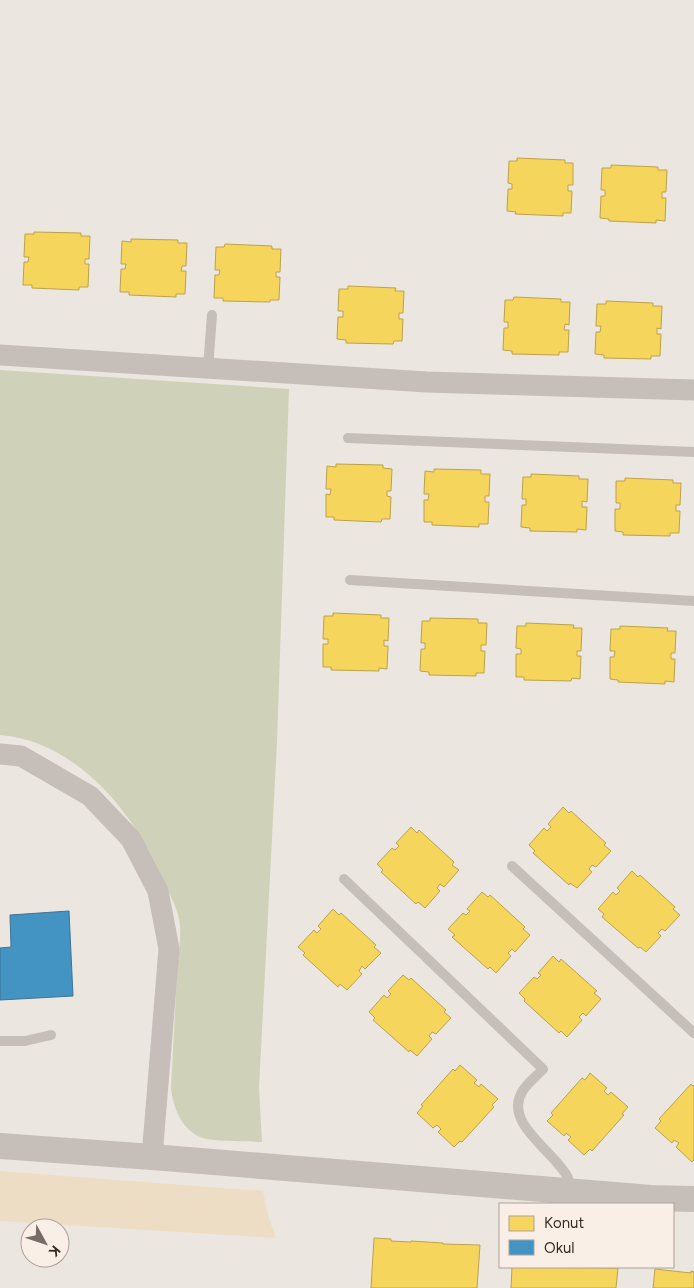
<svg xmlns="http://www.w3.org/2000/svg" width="694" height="1288" viewBox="0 0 694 1288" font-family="Figtree,sans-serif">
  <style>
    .green { fill: #cfd2b9 }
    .sand { fill: #eeddc5 }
    .homes { fill: #f6d55c; stroke: #bca24c }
    .schools { fill: #4393c3; stroke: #3f7494 }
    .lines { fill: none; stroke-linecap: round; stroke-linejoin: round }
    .service { stroke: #c6beb8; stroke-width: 10 }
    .minor { stroke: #c6beb8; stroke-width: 21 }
    .tertiary { stroke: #c6beb8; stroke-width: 26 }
  </style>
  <rect width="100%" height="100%" fill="#ece6e0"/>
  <path class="green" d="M0 370 289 389 277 742 259 1088 262 1142C249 1141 214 1142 203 1138 182 1131 173 1108 171 1088 173 1050 175 1012 177 974 178 958 181 941 180 925 179 912 171 897 166 886 138 818 79 741 0 735Z"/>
  <polygon class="sand" points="0,1171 263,1191 268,1215 276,1238 0,1221"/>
  <g class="homes">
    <polygon points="517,158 565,160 565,163 573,163 573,185 568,185 568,191 572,191 571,213 563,213 563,216 515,214 516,212 507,211 508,189 512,189 512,184 508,183 509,161 517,161"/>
    <polygon points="611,165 658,167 658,170 667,170 666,192 662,192 662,198 666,198 665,221 656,220 656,223 609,221 609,219 600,218 601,196 605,196 605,190 601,190 602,168 611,168"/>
    <polygon points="34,232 81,233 81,236 90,236 89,259 85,259 85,264 89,264 88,287 79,287 79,290 32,288 32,285 23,285 24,262 28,262 29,257 24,257 25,234 34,234"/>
    <polygon points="131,239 178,240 178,243 187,243 186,266 182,266 181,271 186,271 185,294 176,294 176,297 129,295 129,292 120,292 121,269 125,269 126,264 121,264 122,241 131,242"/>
    <polygon points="225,244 272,246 272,249 281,249 280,272 276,272 276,277 280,277 279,300 270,300 270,302 223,301 223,298 214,298 215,275 219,275 220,270 215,270 216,247 224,247"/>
    <polygon points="348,286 396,288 395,291 404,291 403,313 399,313 399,319 403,319 402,341 394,341 393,344 346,343 346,340 337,339 338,317 343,317 343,311 338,311 339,289 348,289"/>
    <polygon points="514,297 561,299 561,302 570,302 569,325 565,324 564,330 569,330 568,352 559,352 559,355 512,354 512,351 503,350 504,328 508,328 508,322 504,322 505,300 513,300"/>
    <polygon points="606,301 653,303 653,306 662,306 661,329 657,328 657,334 661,334 660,356 651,356 651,359 604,358 604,355 595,354 596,332 600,332 601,326 596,326 597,304 606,304"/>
    <polygon points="336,464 383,465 383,468 392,469 391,491 387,491 387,496 391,497 390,519 382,519 381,522 334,520 334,517 326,517 326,494 330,495 331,489 326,489 327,466 336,467"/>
    <polygon points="434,469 481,470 481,474 490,474 489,496 485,496 485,502 489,502 488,524 479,524 479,527 432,525 432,522 424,522 424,500 428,500 429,494 424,494 425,471 434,472"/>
    <polygon points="531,474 579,476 579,479 588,479 587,502 582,501 582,507 587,507 586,530 577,529 577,532 530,531 530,528 521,527 522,505 526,505 526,499 522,499 523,477 531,477"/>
    <polygon points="625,478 673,480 673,483 681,483 680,505 676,505 676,511 680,511 679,533 670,533 670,536 623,535 623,532 615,531 615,509 620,509 620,503 616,503 616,481 625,481"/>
    <polygon points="333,613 381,615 381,618 389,618 388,641 384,640 384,646 388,646 387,669 379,668 379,671 331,670 331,667 323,667 323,644 328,644 328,639 323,639 324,616 333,616"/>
    <polygon points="430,618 478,619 478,623 487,623 486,645 481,645 481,651 485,651 484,673 476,673 476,676 429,675 429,672 420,671 421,649 425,649 425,643 421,643 422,621 430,621"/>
    <polygon points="526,623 574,625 573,628 582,628 581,651 577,651 577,656 581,656 580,679 572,678 571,681 524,680 524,677 516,677 516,654 521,654 521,649 516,648 517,626 526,626"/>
    <polygon points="620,626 668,628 667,631 676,631 675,653 671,653 671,659 675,659 674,682 665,681 665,684 618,682 618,680 610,679 610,657 614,657 615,651 610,651 611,629 620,629"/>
    <polygon points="563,807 569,813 571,811 606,843 604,845 611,851 596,867 592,865 589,869 592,872 577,888 570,883 569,885 533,853 535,851 529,845 544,828 547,831 551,827 548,824"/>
    <polygon points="411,827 417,833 419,830 454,862 452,865 459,870 444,887 440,884 437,888 440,891 425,908 418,902 416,904 381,872 383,870 377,864 392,848 395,850 399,846 396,843"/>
    <polygon points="632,871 638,877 640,875 675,907 673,909 680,915 665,931 662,929 658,933 661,936 646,952 640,947 638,948 602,917 604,914 598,909 613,892 616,895 620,891 617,888"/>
    <polygon points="482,892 488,897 490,895 525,927 523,929 530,935 515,952 512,949 508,953 511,956 496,973 490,967 488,969 452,937 455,935 448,929 463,913 466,915 470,911 467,909"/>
    <polygon points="333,909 339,915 341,913 376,945 374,947 381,953 365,969 362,966 359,971 362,974 347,990 340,984 338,987 303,955 305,953 298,947 314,930 317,933 321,929 318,926"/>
    <polygon points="553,956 559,962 561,959 597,991 594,993 601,999 586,1016 583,1013 579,1017 582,1020 567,1037 561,1031 559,1033 524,1001 525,999 519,993 534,977 537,979 541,975 538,973"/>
    <polygon points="403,975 409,980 411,978 446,1010 444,1012 451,1018 436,1034 432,1032 429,1036 432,1039 417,1056 410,1050 409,1052 373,1020 375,1018 369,1012 384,995 387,998 391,994 388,991"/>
    <polygon points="460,1065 477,1080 474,1083 479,1087 481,1084 498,1099 492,1105 494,1107 462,1142 460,1141 454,1147 438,1132 441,1129 437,1125 433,1128 417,1113 423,1106 421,1105 453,1069 455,1071"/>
    <polygon points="590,1073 607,1088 604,1091 608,1095 611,1092 628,1107 622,1114 624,1115 592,1151 590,1149 584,1155 568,1140 571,1137 566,1133 564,1136 547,1121 553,1115 551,1113 582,1078 585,1080"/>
    <polygon points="691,1084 693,1086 694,1085 694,1160 692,1162 676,1147 679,1143 674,1140 672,1143 655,1128 661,1121 659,1119"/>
    <polygon points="374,1238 391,1239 391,1241 411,1242 411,1241 443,1243 443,1244 480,1245 477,1288 371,1288"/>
    <polygon points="512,1267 618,1268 616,1288 511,1288"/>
    <polygon points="655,1269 691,1273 691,1271 694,1272 694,1288 653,1288"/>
  </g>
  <polygon class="schools" points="69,911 73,996 0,1000 0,948 11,947 10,915"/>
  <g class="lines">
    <g class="service">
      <polyline points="208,368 212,315"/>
      <polyline points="348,438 694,452"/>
      <polyline points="350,580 694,601"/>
      <polyline points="512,866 694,1033"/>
      <path d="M344 879 543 1069C537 1076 527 1083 522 1092 503 1124 557 1153 568 1178 569 1182 569 1186 570 1190"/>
      <polyline points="0,1041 25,1041 51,1035"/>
    </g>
    <g class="minor">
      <polyline points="0,355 427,382 694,390"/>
      <polyline points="0,754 21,756 90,796 131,839 158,891 169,949 152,1157"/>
    </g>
    <polyline class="tertiary" points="0,1146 152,1157 651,1198 694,1199"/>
  </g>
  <rect x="499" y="1203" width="175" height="65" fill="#faefe6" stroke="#aca19a"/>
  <rect x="509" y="1216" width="25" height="15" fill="#f6d55c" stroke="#aca19a"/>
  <text x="544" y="1228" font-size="15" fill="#362b27">Konut</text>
  <rect x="509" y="1240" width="25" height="15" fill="#4393c3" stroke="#aca19a"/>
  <text x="544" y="1253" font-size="15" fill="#362b27">Okul</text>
  <g transform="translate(45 1243) rotate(130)"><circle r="24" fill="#faefe6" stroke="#aca19a"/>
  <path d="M0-4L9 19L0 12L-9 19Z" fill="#766c68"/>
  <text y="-8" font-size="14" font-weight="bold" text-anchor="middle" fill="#362b27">K</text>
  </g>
</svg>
